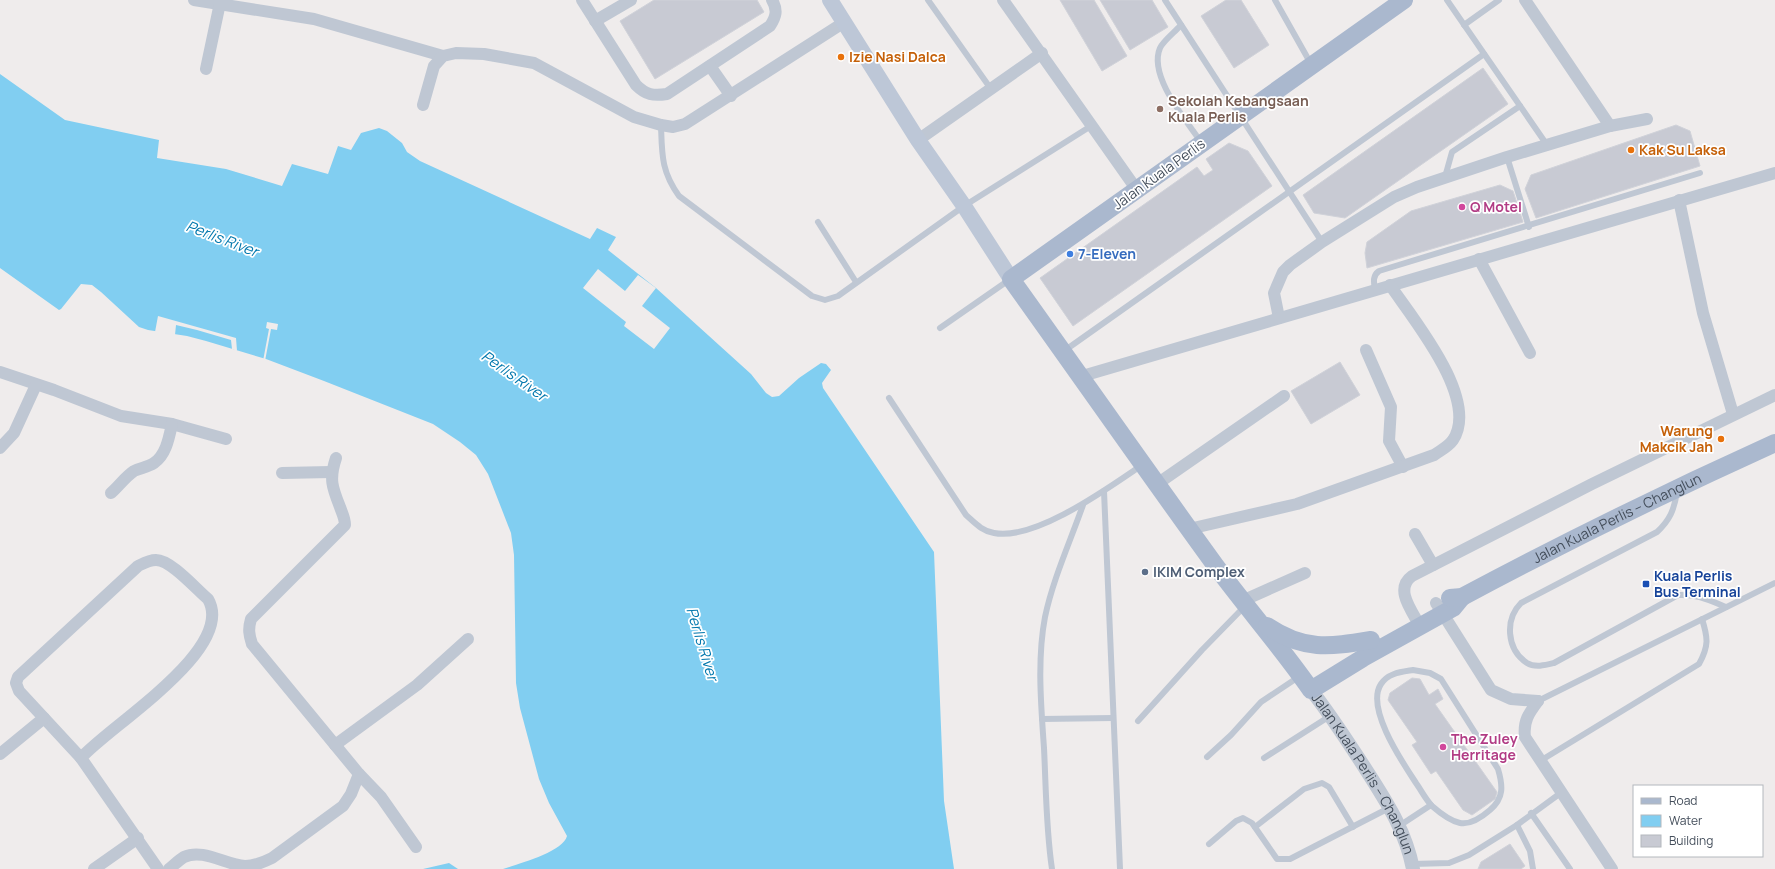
<svg xmlns="http://www.w3.org/2000/svg" width="1775" height="869" viewBox="0 0 1775 869" font-family="Manrope,sans-serif">
  <style>
    .water { fill: #81cef1 }
    .pier { fill: #efecec }
    .building { fill: #c8cad3; stroke: #d0d2d9 }
    .lines { fill: none; stroke-linecap: round; stroke-linejoin: round }
    .service { stroke: #bfc7d3; stroke-width: 6 }
    .minor { stroke: #bfc7d3; stroke-width: 12 }
    .tertiary { stroke: #bfc7d3; stroke-width: 14 }
    .secondary { stroke: #bdc7d7; stroke-width: 16 }
    .primary { stroke: #aab8ce; stroke-width: 18 }
    .food-dot { fill: #e8710a; stroke: #fff; stroke-width: 1.5 }
    .education-dot { fill: #8d6e63; stroke: #fff; stroke-width: 1.5 }
    .hotel-dot { fill: #d1479c; stroke: #fff; stroke-width: 1.5 }
    .shop-dot { fill: #3f7fe0; stroke: #fff; stroke-width: 1.5 }
    .service-dot { fill: #5c6f8a; stroke: #fff; stroke-width: 1.5 }
    .transit-dot { fill: #1a4fb4; stroke: #fff; stroke-width: 1.5 }
    .labels { text-anchor: middle; stroke-width: 3.5; stroke-linejoin: round; paint-order: stroke }
    .food-label { font-size: 14px; font-weight: bold; fill: #c56008; stroke: #fff; text-anchor: start }
    .education-label { font-size: 14px; font-weight: bold; fill: #785e54; stroke: #fff; text-anchor: start }
    .street-label { font-size: 14px; fill: #444e5b; stroke: #fff }
    .hotel-label { font-size: 14px; font-weight: bold; fill: #b23c85; stroke: #fff; text-anchor: start }
    .shop-label { font-size: 14px; font-weight: bold; fill: #366cbe; stroke: #fff; text-anchor: start }
    .service-label { font-size: 14px; font-weight: bold; fill: #4e5e75; stroke: #fff; text-anchor: start }
    .transit-label { font-size: 14px; font-weight: bold; fill: #164399; stroke: #fff; text-anchor: start }
    .water-label { font-size: 15px; font-style: italic; fill: #0479ae; stroke: #fff }
  </style>
  <rect width="100%" height="100%" fill="#efecec"/>
  <g class="water">
    <path d="M0 74 65 120 159 140 157 158 226 169 282 186 292 164 328 174 338 146 351 150 361 133 379 128 387 131 402 143 407 152 420 161 590 239 597 228 616 237 608 250 656 288 751 374 766 393 772 397 779 396 799 378 821 363 826 364 831 370 822 383 823 388 934 552 944 801 954 869H503C518 864 563 852 567 836L549 803 539 779 520 708 516 683 514 555 511 533 488 474 476 455 460 442 433 424 324 381 266 359 206 341 187 336 148 330 139 327 101 292 92 285 81 284 61 309 59 310 0 268Z"/>
    <polygon points="449,863 458,869 423,869"/>
  </g>
  <g class="pier">
    <polygon points="598,269 625,291 638,275 656,288 642,306 670,328 654,349 624,326 626,322 583,288"/>
    <polygon points="158,316 236,338 237,351 232,349 231,340 197,330 176,325 175,335 155,332"/>
    <polygon points="267,322 278,324 277,330 271,329 265,361 263,361 269,329 266,328"/>
  </g>
  <g class="building">
    <polygon points="654,0 757,0 764,12 655,79 620,21"/>
    <polygon points="1060,0 1094,0 1127,56 1102,71"/>
    <polygon points="1100,0 1152,0 1168,27 1130,50"/>
    <polygon points="1226,0 1241,0 1269,45 1234,68 1201,16"/>
    <polygon points="1483,68 1508,104 1345,218 1314,213 1303,195"/>
    <polygon points="1676,125 1690,131 1700,166 1536,218 1525,189 1531,175"/>
    <polygon points="1229,143 1248,151 1272,186 1073,326 1040,278 1197,167 1204,176 1213,170 1206,159"/>
    <polygon points="1500,185 1513,191 1523,222 1367,268 1365,253 1367,242 1411,211"/>
    <polygon points="1340,362 1360,395 1311,424 1291,391"/>
    <polygon points="1412,678 1420,679 1429,695 1438,689 1443,699 1435,704 1497,792 1495,799 1472,815 1463,810 1436,771 1431,774 1412,745 1417,742 1388,700 1390,693"/>
    <polygon points="1510,844 1525,866 1521,869 1478,869 1481,862"/>
  </g>
  <g class="lines">
    <g class="service">
      <polyline points="928,0 991,89"/>
      <polyline points="1165,0 1322,242"/>
      <polyline points="1275,0 1311,64"/>
      <polyline points="1447,0 1547,145"/>
      <path d="M1181 25C1175 32 1164 40 1160 48 1148 76 1186 120 1201 142"/>
      <polyline points="1464,25 1499,0"/>
      <path d="M661 125C662 154 661 171 679 196L812 296 825 300 838 296 964 206 1091 126"/>
      <polyline points="1507,157 1529,227"/>
      <polyline points="1445,177 1452,152 1520,106"/>
      <polyline points="818,222 856,282"/>
      <path d="M1375 290C1374 283 1372 276 1379 271L1700 173"/>
      <polyline points="940,328 1009,280"/>
      <polyline points="1064,351 1484,54"/>
      <path d="M889 398 966 515C975 523 982 531 994 533 1035 541 1108 488 1142 465"/>
      <polyline points="1104,491 1120,869"/>
      <path d="M1677 492C1674 510 1670 520 1657 532L1521 603C1505 619 1506 649 1527 663 1535 668 1546 665 1554 663L1678 595C1697 594 1709 600 1726 607"/>
      <path d="M1413 670 1430 673 1441 679 1498 769C1503 786 1504 798 1490 810 1482 817 1471 825 1460 823 1450 821 1440 813 1432 806 1426 800 1421 790 1416 783 1403 763 1365 708 1381 684 1388 673 1401 672 1413 670Z"/>
      <polyline points="1538,701 1775,583"/>
      <polyline points="1042,719 1113,718"/>
      <polyline points="1138,721 1202,650 1244,607"/>
      <polyline points="1207,757 1231,735 1261,702 1300,676"/>
      <polyline points="1264,758 1330,716"/>
      <path d="M1540 761 1699 664C1709 646 1708 638 1702 619"/>
      <polyline points="1531,813 1570,869"/>
      <polyline points="1517,825 1530,851 1533,869"/>
      <polyline points="1399,826 1431,805"/>
      <polyline points="1255,827 1304,789 1322,783 1329,787 1353,827"/>
      <polyline points="1209,844 1236,821 1243,818 1252,823 1277,859 1290,859 1389,808"/>
      <polyline points="1412,864 1449,863 1469,855 1517,825 1562,792"/>
      <path d="M1052 869C1046 829 1046 788 1044 748 1041 705 1037 659 1045 617 1053 579 1070 542 1083 505"/>
    </g>
    <g class="minor">
      <polyline points="194,0 314,19 443,56"/>
      <path d="M582 0 636 85C646 95 653 96 667 94L770 26C776 17 778 10 772 0"/>
      <polyline points="1003,0 1137,190"/>
      <polyline points="1525,0 1610,126"/>
      <polyline points="595,21 631,0"/>
      <polyline points="710,66 731,96"/>
      <polyline points="206,69 220,3"/>
      <polyline points="423,105 434,66 443,56 456,53 484,54 534,63 634,117 661,125 673,127 685,124 843,23"/>
      <polyline points="918,140 1042,53"/>
      <polyline points="1679,200 1703,313 1733,414"/>
      <polyline points="1479,259 1530,353"/>
      <polyline points="1279,318 1274,293 1283,272 1290,265 1322,242 1394,197 1417,187 1507,157 1610,126 1647,119"/>
      <polyline points="1366,350 1391,407 1389,441 1403,467"/>
      <polyline points="0,372 54,390 121,416 172,424 226,439"/>
      <polyline points="1079,377 1775,173"/>
      <polyline points="0,448 14,433 36,385"/>
      <path d="M336 458C329 479 332 487 340 507 342 513 345 518 345 525L251 619C248 629 249 635 252 644L359 774 381 797 416 847"/>
      <polyline points="282,473 331,472"/>
      <polyline points="1157,484 1284,396"/>
      <path d="M111 493C119 486 125 477 134 471 140 468 148 467 154 463 166 455 169 438 172 424"/>
      <path d="M1189 529 1297 504 1434 455C1441 450 1448 447 1453 440 1480 399 1413 319 1390 285"/>
      <polyline points="1415,534 1433,565"/>
      <polyline points="1242,601 1305,573"/>
      <polyline points="1436,603 1491,690 1511,699 1538,701"/>
      <path d="M1420 626C1412 611 1394 589 1412 576L1592 484 1775 395"/>
      <path d="M1538 701C1529 713 1523 721 1525 737L1612 869"/>
      <polyline points="44,718 81,758"/>
      <polyline points="335,745 417,685 468,639"/>
      <path d="M0 754 44 718 19 691 16 683 18 677 138 566C144 563 149 560 156 560 171 560 196 589 208 599 237 649 109 726 81 758L158 869"/>
      <polyline points="94,869 138,838"/>
      <path d="M169 869C174 865 179 860 184 857 203 848 226 865 245 866 255 866 264 862 272 858L343 806 351 794 359 774"/>
    </g>
    <path class="tertiary" id="s1" d="M1311 690C1330 714 1346 739 1363 765 1385 800 1405 828 1413 869"/>
    <polyline class="secondary" points="830,0 918,140 964,206 1011,279"/>
    <g class="primary">
      <path d="M1404 0 1011 279C1079 374 1146 470 1215 565 1246 607 1281 647 1311 690L1363 658 1453 608 1462 597"/>
      <path id="s2" d="M1450 598 1462 597C1565 542 1669 491 1775 443"/>
      <path d="M1267 626C1304 651 1329 647 1371 640"/>
    </g>
  </g>
  <g class="food-dot">
    <circle cx="841" cy="57" r="4"/>
    <circle cx="1631" cy="150" r="4"/>
    <circle cx="1721" cy="439" r="4"/>
  </g>
  <circle class="education-dot" cx="1160" cy="109" r="4"/>
  <g class="hotel-dot">
    <circle cx="1462" cy="207" r="4"/>
    <circle cx="1443" cy="747" r="4"/>
  </g>
  <circle class="shop-dot" cx="1070" cy="254" r="4"/>
  <circle class="service-dot" cx="1145" cy="572" r="4"/>
  <rect class="transit-dot" x="1642" y="580" width="8" height="8" rx="2"/>
  <g class="labels">
    <g class="food-label">
      <text x="849" y="62">Izie Nasi Dalca</text>
      <text x="1639" y="155">Kak Su Laksa</text>
      <text x="1713" y="436" text-anchor="end">Warung<tspan x="1713" dy="16">Makcik Jah</tspan></text>
    </g>
    <g class="education-label">
      <text x="1168" y="106">Sekolah Kebangsaan<tspan x="1168" dy="16">Kuala Perlis</tspan></text>
    </g>
    <g class="street-label">
      <text transform="translate(1159 174) rotate(-36)" y="5">Jalan Kuala Perlis</text>
      <text dy="5" stroke="none"><textPath href="#s2" startOffset="186">Jalan Kuala Perlis – Changlun</textPath></text>
      <text dy="5" stroke="none"><textPath href="#s1" startOffset="99">Jalan Kuala Perlis – Changlun</textPath></text>
    </g>
    <g class="hotel-label">
      <text x="1470" y="212">Q Motel</text>
      <text x="1451" y="744">The Zuley<tspan x="1451" dy="16">Herritage</tspan></text>
    </g>
    <g class="shop-label">
      <text x="1078" y="259">7-Eleven</text>
    </g>
    <g class="service-label">
      <text x="1153" y="577">IKIM Complex</text>
    </g>
    <g class="transit-label">
      <text x="1654" y="581">Kuala Perlis<tspan x="1654" dy="16">Bus Terminal</tspan></text>
    </g>
    <g class="water-label">
      <text transform="translate(222 239) rotate(21)" y="5">Perlis River</text>
      <text transform="translate(514 376) rotate(35)" y="5">Perlis River</text>
      <text transform="translate(702 644) rotate(73)" y="5">Perlis River</text>
    </g>
  </g>
  <rect x="1633" y="785" width="130" height="72" fill="#ffffff" stroke="#b4b8bd"/>
  <rect x="1641" y="798" width="20" height="6" fill="#aab8ce" stroke="#b4b8bd"/>
  <text x="1669" y="805" font-size="12" fill="#444e5b">Road</text>
  <rect x="1641" y="815" width="20" height="12" fill="#81cef1" stroke="#b4b8bd"/>
  <text x="1669" y="825" font-size="12" fill="#444e5b">Water</text>
  <rect x="1641" y="835" width="20" height="12" fill="#c8cad3" stroke="#b4b8bd"/>
  <text x="1669" y="845" font-size="12" fill="#444e5b">Building</text>
</svg>
